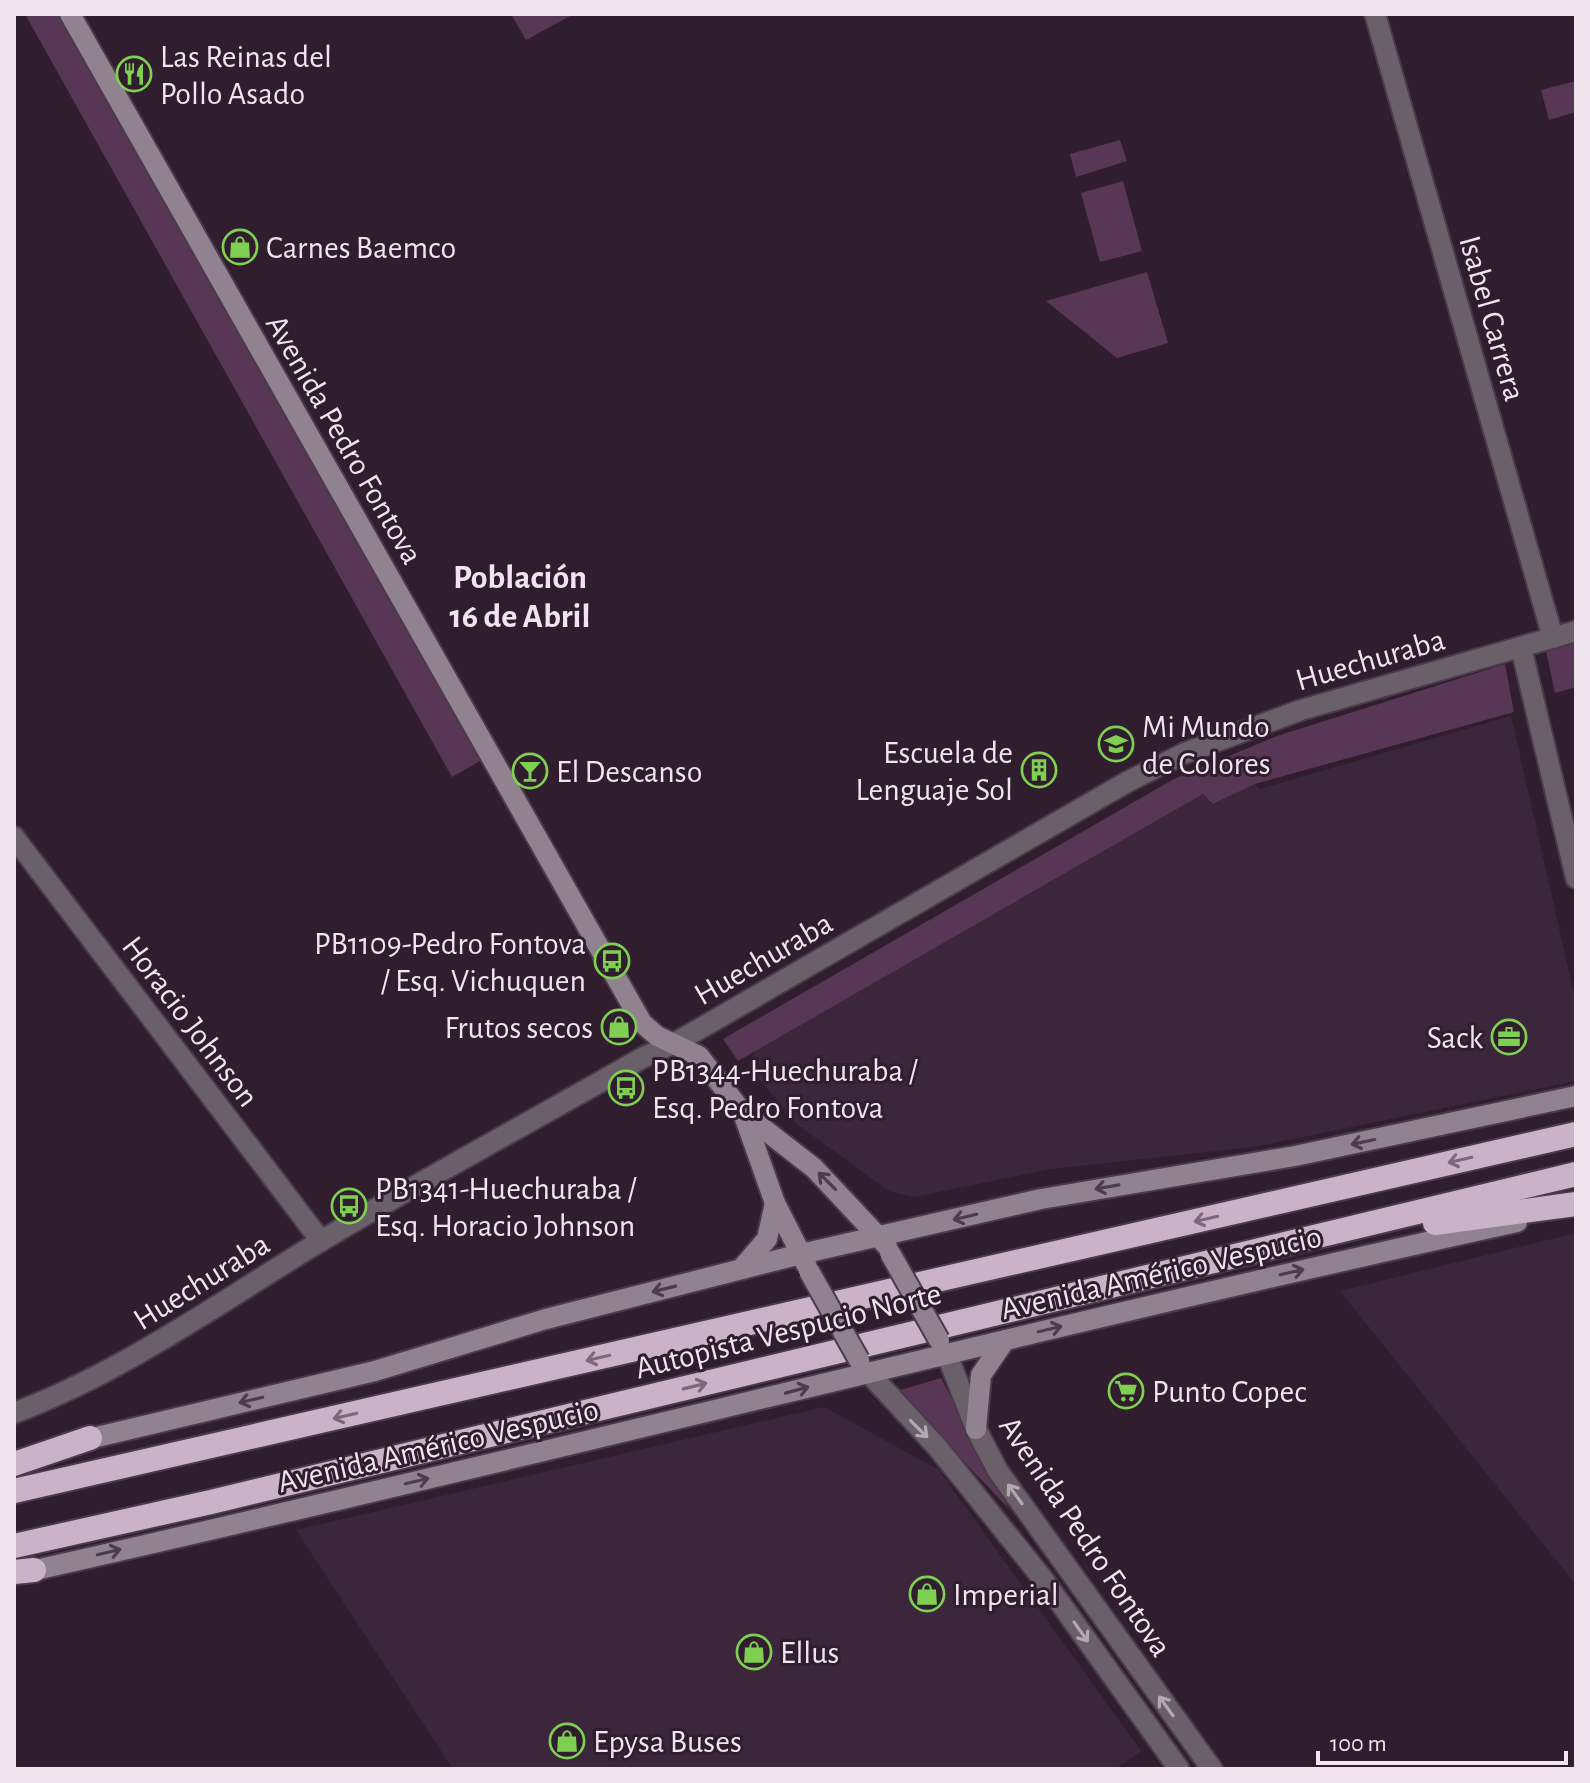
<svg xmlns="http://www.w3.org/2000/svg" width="1590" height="1783" viewBox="0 0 1590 1783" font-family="'Alegreya Sans',sans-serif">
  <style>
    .built { fill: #3c263b }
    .green { fill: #583656 }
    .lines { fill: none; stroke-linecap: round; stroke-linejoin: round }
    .tertiary-casing { stroke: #4b3a49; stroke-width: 24 }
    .secondary-casing { stroke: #4b3a49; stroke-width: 24 }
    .motorway-casing { stroke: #4b3a49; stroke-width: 28 }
    .tertiary { stroke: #6a6069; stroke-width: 20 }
    .secondary { stroke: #91828f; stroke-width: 20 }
    .motorway { stroke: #cab3c7; stroke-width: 24 }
    .secondary-bridge-casing { stroke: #4b3a49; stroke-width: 24; stroke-linecap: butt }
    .secondary-bridge { stroke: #91828f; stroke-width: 20 }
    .oneway { stroke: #4d3c4b }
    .oneway2 { stroke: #7d687a }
    .oneway3 { stroke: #b4a9b3 }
    .labels { text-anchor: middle; stroke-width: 6; stroke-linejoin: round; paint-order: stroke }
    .poi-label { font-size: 32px; fill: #f0e4ef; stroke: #301e2e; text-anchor: start }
    .street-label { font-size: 32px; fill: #f0e4ef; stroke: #301e2e }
    .neighbourhood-label { font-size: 34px; font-weight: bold; fill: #f0e4ef; stroke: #301e2e }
  </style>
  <rect width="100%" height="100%" fill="#301e2e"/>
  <g class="built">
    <polygon points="1511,716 1576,1003 1576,1081 1254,1147 1051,1169 914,1197 889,1191 798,1125 748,1066 755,1051 1203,794 1213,804 1255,784 1260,789"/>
    <polygon points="1576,1233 1576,1585 1340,1291"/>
    <polygon points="824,1407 939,1470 1141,1751 1116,1769 453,1769 296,1530"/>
  </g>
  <g class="green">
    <polygon points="25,14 61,14 482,760 452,777"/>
    <polygon points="511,14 574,14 526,40"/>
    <polygon points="1576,81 1576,112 1549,120 1541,90"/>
    <polygon points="1120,140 1127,161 1076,177 1070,154"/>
    <polygon points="1123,181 1142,251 1100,262 1081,193"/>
    <polygon points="1147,272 1168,343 1117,358 1046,301"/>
    <polygon points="1576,641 1576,687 1555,693 1546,651"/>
    <polygon points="1505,664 1514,712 1255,784 1213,804 1203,794 738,1061 723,1039 1174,779 1277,736"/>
    <polygon points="941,1378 1009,1509 897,1391"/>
  </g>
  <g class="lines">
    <g class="tertiary-casing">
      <g id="tertiary">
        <polyline points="1375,14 1553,638"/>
        <polyline points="1521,647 1576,878"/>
        <polyline points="14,837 321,1241"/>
        <polyline points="946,1352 976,1429 998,1471 1212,1769"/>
        <polyline points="867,1371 938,1448 1043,1579 1179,1769"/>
        <path d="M14 1413C125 1371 220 1302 321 1241 427 1177 536 1119 644 1057L675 1043 1127 782 1185 753 1301 710 1576 631"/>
      </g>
    </g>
    <g class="secondary-casing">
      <g id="secondary">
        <polyline points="70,14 642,1023 657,1036 699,1056 743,1113 814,1168 887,1246"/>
        <polyline points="743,1113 775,1203 806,1264"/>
        <polyline points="742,1268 767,1239 775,1203"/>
        <polyline points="976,1429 981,1375 1005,1340"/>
        <polyline points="76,1442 375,1371 546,1319 801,1254 1041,1199 1295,1156 1576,1096"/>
        <path d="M22 1573C522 1461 1017 1332 1517 1222"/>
      </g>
    </g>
    <g class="motorway-casing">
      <g id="motorway">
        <polyline points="1435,1223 1576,1204"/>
        <polyline points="14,1464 90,1438"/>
        <polyline points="14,1491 1576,1134"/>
        <polyline points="14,1546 211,1502 1576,1174"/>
        <polyline points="14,1572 34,1570"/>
      </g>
    </g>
    <use href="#tertiary" class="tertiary"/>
    <use href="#secondary" class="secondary"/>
    <use href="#motorway" class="motorway"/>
    <g class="secondary-bridge-casing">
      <g id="secondary-bridge">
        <polyline points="890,1253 939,1340"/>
        <polyline points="809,1271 859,1360"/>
      </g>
    </g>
    <use href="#secondary-bridge" class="secondary-bridge"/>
  </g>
  <defs><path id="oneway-shaft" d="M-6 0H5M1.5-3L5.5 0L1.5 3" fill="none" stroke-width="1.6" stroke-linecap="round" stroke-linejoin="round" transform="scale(2)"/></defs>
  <g class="oneway">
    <use href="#oneway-shaft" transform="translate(1363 1142) rotate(168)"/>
    <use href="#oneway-shaft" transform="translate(827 1181) rotate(-135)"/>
    <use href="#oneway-shaft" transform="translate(1107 1187) rotate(170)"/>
    <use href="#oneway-shaft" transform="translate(965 1217) rotate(167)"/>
    <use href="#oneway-shaft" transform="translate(1292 1272) rotate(-13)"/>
    <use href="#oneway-shaft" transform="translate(664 1289) rotate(166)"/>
    <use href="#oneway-shaft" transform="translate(1050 1329) rotate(-13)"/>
    <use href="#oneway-shaft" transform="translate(797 1390) rotate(-15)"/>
    <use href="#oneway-shaft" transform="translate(251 1400) rotate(167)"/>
    <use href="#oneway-shaft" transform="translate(417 1481) rotate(-13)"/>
    <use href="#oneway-shaft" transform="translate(109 1552) rotate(-13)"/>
  </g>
  <g class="oneway2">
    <use href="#oneway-shaft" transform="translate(1460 1160) rotate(167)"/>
    <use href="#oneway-shaft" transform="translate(1206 1219) rotate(167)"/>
    <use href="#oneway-shaft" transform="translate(598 1358) rotate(167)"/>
    <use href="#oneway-shaft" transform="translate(695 1386) rotate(-14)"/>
    <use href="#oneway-shaft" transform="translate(345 1416) rotate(167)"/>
  </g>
  <g class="oneway3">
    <use href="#oneway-shaft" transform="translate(919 1429) rotate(45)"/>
    <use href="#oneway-shaft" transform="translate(1015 1494) rotate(-126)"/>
    <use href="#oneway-shaft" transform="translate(1081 1632) rotate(55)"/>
    <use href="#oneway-shaft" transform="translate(1166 1706) rotate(-126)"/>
  </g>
  <defs>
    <g id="restaurant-ring" transform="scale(1.8)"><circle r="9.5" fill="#301e2e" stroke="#7fd052" stroke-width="1.5"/><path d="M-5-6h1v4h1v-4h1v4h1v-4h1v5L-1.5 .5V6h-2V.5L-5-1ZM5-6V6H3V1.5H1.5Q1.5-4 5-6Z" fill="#7fd052"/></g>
    <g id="shop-ring" transform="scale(1.8)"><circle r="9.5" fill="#301e2e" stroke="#7fd052" stroke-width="1.5"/><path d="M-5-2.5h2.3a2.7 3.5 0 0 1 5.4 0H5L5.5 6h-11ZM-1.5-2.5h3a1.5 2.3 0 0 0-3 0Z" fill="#7fd052"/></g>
    <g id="school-ring" transform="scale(1.8)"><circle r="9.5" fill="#301e2e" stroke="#7fd052" stroke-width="1.5"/><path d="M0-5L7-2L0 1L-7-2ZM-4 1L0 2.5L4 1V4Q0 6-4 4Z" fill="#7fd052"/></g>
    <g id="building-ring" transform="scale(1.8)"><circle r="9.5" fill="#301e2e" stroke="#7fd052" stroke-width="1.5"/><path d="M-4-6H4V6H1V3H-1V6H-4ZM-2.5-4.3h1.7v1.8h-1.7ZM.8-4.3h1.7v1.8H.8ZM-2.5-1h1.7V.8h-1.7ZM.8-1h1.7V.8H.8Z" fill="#7fd052"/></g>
    <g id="bar-ring" transform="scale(1.8)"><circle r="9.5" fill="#301e2e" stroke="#7fd052" stroke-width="1.5"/><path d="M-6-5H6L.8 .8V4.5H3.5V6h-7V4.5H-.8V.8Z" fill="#7fd052"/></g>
    <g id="bus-ring" transform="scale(1.8)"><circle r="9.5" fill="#301e2e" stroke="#7fd052" stroke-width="1.5"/><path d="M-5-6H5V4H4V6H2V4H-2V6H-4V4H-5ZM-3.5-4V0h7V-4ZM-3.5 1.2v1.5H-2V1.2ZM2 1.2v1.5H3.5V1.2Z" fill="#7fd052"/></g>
    <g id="office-ring" transform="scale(1.8)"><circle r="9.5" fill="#301e2e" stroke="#7fd052" stroke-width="1.5"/><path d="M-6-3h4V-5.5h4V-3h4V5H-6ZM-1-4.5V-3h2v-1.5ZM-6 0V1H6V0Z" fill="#7fd052"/></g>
    <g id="supermarket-ring" transform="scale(1.8)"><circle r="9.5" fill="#301e2e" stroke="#7fd052" stroke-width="1.5"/><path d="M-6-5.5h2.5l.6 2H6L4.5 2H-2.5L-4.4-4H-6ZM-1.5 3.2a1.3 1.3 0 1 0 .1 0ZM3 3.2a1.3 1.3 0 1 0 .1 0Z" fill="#7fd052"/></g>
  </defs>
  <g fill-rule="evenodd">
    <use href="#restaurant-ring" x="134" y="74"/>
    <use href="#shop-ring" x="240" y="247"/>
    <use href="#school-ring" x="1116" y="744"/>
    <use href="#building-ring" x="1039" y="770"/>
    <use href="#bar-ring" x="530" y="771"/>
    <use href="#bus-ring" x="612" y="961"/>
    <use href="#shop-ring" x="619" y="1027"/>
    <use href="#office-ring" x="1509" y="1037"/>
    <use href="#bus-ring" x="626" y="1088"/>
    <use href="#bus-ring" x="349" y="1206"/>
    <use href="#supermarket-ring" x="1126" y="1391"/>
    <use href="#shop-ring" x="927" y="1594"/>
    <use href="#shop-ring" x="754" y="1652"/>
    <use href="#shop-ring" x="567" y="1741"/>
  </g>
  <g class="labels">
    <g class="poi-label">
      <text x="160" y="67">Las Reinas del<tspan x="160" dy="37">Pollo Asado</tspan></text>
      <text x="266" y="258">Carnes Baemco</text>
      <text x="1142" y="737">Mi Mundo<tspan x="1142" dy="37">de Colores</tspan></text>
      <text x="1013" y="763" text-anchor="end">Escuela de<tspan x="1013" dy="37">Lenguaje Sol</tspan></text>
      <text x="556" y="782">El Descanso</text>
      <text x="586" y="954" text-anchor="end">PB1109-Pedro Fontova<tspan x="586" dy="37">/ Esq. Vichuquen</tspan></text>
      <text x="593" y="1038" text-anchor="end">Frutos secos</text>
      <text x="1483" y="1048" text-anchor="end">Sack</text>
      <text x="652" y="1081">PB1344-Huechuraba /<tspan x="652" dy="37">Esq. Pedro Fontova</tspan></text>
      <text x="375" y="1199">PB1341-Huechuraba /<tspan x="375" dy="37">Esq. Horacio Johnson</tspan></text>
      <text x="1152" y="1402">Punto Copec</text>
      <text x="953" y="1605">Imperial</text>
      <text x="780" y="1663">Ellus</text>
      <text x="593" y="1752">Epysa Buses</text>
    </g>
    <g class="street-label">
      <text transform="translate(1493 318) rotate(74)" y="11">Isabel Carrera</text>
      <text transform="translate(345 439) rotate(60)" y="11">Avenida Pedro Fontova</text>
      <text transform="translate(1370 659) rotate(-16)" y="11">Huechuraba</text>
      <text transform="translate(763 958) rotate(-30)" y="11">Huechuraba</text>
      <text transform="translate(191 1021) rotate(53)" y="11">Horacio Johnson</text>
      <text transform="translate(1161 1272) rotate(-13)" y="11">Avenida Américo Vespucio</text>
      <text transform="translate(201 1281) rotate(-32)" y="11">Huechuraba</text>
      <text transform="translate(788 1330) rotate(-14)" y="11">Autopista Vespucio Norte</text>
      <text transform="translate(438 1445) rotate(-13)" y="11">Avenida Américo Vespucio</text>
      <text transform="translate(1086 1536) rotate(56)" y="11">Avenida Pedro Fontova</text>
    </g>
    <g class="neighbourhood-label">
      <text x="520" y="588">Población<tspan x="520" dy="39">16 de Abril</tspan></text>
    </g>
  </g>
  <rect width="1590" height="1783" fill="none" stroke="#f0e4ef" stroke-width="32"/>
  <path d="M1318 1751v12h248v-12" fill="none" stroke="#f0e4ef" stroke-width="4"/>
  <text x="1330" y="1751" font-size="24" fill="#f0e4ef" stroke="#301e2e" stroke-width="6" paint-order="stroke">100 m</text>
</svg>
